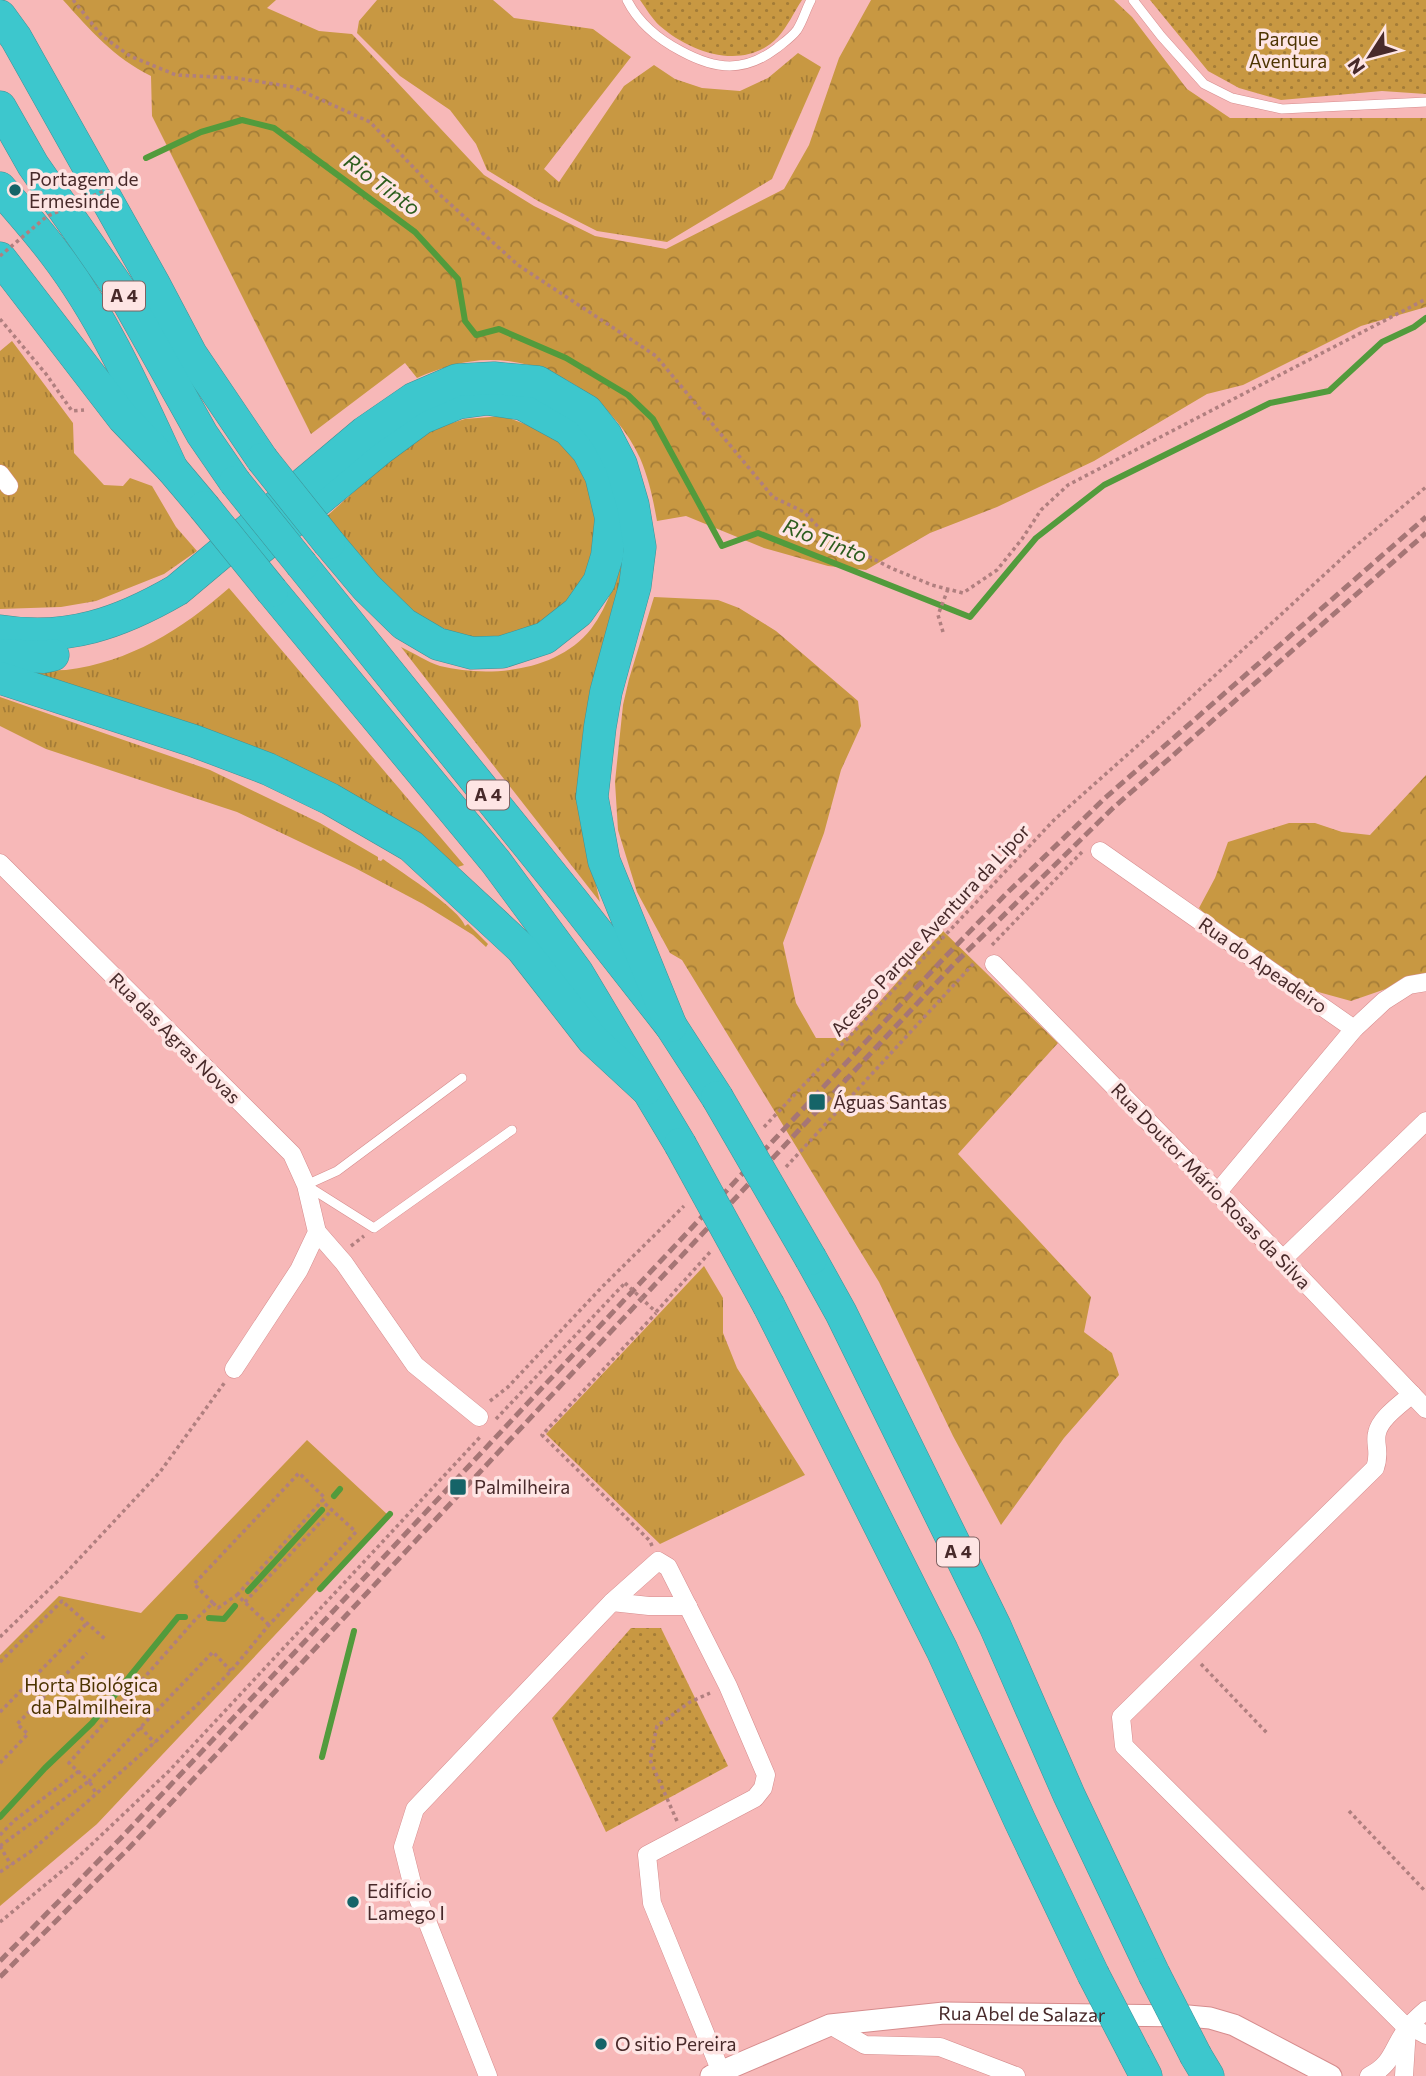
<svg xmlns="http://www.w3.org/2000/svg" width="1426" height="2076" viewBox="0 0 1426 2076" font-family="Commissioner,sans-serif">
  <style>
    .grass { fill: url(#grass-tufts) }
    .forest { fill: url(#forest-crowns) }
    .park { fill: url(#park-dots) }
    .garden { fill: #c89842 }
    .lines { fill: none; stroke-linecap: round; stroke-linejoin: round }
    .stream { stroke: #529b3c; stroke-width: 6 }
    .service-casing { stroke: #d68c8d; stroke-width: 10 }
    .minor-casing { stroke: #d68c8d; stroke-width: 19 }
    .tertiary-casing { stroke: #d68c8d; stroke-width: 23 }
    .motorway-casing { stroke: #419094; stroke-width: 33 }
    .path { stroke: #b07f7f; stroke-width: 3.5; stroke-dasharray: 3.5 3.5; stroke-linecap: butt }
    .service { stroke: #fff; stroke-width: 9 }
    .minor { stroke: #fff; stroke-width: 18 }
    .tertiary { stroke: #fff; stroke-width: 21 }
    .motorway { stroke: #3dc7cd; stroke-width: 32 }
    .rail { stroke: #a67676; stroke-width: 5; stroke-dasharray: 10 5; stroke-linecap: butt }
    .motorway-bridge-casing { stroke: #419094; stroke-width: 33; stroke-linecap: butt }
    .path-bridge { stroke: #b07f7f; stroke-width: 3.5; stroke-dasharray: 3.5 3.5; stroke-linecap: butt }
    .motorway-bridge { stroke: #3dc7cd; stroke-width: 32 }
    .poi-dot { fill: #156468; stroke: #fee5e4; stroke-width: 2.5 }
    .labels { text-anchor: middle; stroke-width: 7; stroke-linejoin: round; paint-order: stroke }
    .shield { fill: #fee5e4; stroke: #7f6262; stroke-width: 2 }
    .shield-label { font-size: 18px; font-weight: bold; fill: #482a2a }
    .park-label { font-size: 19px; fill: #4d3400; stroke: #fee5e4 }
    .poi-label { font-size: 19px; fill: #482a2a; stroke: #fee5e4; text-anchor: start }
    .street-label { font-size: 19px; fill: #482a2a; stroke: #fee5e4 }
    .water-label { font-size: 21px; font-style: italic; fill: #2d5d1e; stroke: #fee5e4 }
  </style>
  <defs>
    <pattern id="grass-tufts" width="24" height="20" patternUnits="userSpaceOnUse" patternTransform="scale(1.75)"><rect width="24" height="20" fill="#c89842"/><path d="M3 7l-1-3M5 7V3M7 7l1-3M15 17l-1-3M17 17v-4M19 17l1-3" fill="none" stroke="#a47c37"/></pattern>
    <pattern id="forest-crowns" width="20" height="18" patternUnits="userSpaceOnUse" patternTransform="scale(1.75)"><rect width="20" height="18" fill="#c89842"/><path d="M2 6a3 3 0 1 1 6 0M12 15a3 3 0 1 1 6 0" fill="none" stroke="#a47c37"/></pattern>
    <pattern id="park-dots" width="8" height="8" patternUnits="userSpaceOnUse" patternTransform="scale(1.75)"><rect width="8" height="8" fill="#c89842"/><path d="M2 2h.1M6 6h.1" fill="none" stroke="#a47c37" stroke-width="1.8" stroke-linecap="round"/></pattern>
  </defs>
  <rect width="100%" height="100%" fill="#f7b8b8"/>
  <g class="grass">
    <polygon points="377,0 493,0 514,18 593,29 631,57 544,169 559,182 624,86 654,65 675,79 702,88 740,91 768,78 798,53 821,67 772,179 667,242 597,231 538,201 487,170 476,144 450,110 400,76 357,33 359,21"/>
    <polygon points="12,341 73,423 74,453 104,485 123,486 130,478 152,486 176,527 197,551 164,574 96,601 61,607 0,609 0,351"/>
    <polygon points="503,416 541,430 570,448 591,483 597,527 591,571 570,603 536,627 501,640 462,636 426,621 398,602 327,516 389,460 429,430 465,419"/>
    <path d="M628 545 585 838 600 902 401 647C414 653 427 662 440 666 489 678 557 672 591 629 609 605 618 573 628 545Z"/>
    <path d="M229 588 464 865 458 867 403 826 17 670C33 670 50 671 66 670 130 662 181 630 229 588Z"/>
    <path d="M0 697 210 770 320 823 378 857V860L381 861 383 859C401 872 460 909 465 926L468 924 488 944 486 947 473 935 423 904 355 868 237 812 46 749 0 726Z"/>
    <polygon points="704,1266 723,1298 723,1333 737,1368 805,1475 660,1544 546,1434"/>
  </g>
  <g class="forest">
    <path d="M63 0H276L267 8 319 31 352 34 484 175 534 206 595 236 666 249 784 189 809 145 839 58 871 0H1114L1132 17 1187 89 1230 118H1426V307L1361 326 1243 385 1207 394 1094 461 997 507 930 533 866 570 828 566 764 548 686 516 657 521C653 499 649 479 640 458 614 401 553 360 490 360 464 360 440 368 417 378L405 363 311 434 152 116 151 76C114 58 90 30 63 0Z"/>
    <polygon points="654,597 718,600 739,608 776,631 858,701 861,726 841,770 824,833 783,943 796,1003 816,1038 847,1038 943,931 1058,1043 958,1154 1091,1297 1084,1332 1112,1353 1119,1375 1064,1438 1001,1525 953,1436 879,1282 682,960 670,953 637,892 618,830 615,782 623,705 629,679"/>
    <polygon points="1426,775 1426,975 1351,1001 1311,990 1246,956 1199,908 1215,878 1228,842 1289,823 1315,823 1342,832 1370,835"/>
  </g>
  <g class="park">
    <path d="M640 0H802C794 12 788 26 778 37 745 72 691 53 660 26 652 19 646 8 640 0Z"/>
    <polygon points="1150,0 1426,0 1426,94 1382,91 1281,100 1239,88 1208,71"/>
    <polygon points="631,1628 661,1628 728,1766 606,1832 552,1718"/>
  </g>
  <polygon class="garden" points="307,1440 388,1515 97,1824 0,1906 0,1655 59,1596 141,1613"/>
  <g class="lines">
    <g class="stream">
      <polyline points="146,158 201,132 242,120 274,128 415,232 458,279 465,321 476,335 499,329 566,358 628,395 653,419 722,546 758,533 970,617 1036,538 1104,485 1270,403 1329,391 1382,342 1414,327 1426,318"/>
      <polyline points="334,1496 340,1489"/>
      <polyline points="320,1589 390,1514"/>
      <polyline points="248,1591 322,1510"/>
      <polyline points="209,1618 224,1619 235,1606"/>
      <polyline points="322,1757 354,1631"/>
      <polyline points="0,1817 45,1768 92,1723 178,1617 185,1617"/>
    </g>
    <g class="service-casing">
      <g id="service">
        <path d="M627 0C639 24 658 39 681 51 716 70 744 73 777 48 783 43 792 37 797 30 803 21 806 9 811 0"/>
        <polyline points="1133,0 1161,36 1204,84 1232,98 1282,109 1426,102"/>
        <polyline points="306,1185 337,1171 462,1078"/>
        <polyline points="309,1187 374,1228 512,1130"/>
      </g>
    </g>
    <g class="minor-casing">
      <g id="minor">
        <polyline points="0,474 9,486"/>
        <polyline points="1100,851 1354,1029"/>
        <polyline points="0,863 292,1154 306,1185 317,1232 299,1270 234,1369"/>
        <polyline points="994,964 1277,1253 1426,1409"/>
        <polyline points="1217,1193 1354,1029 1384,1001 1409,985 1426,982"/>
        <polyline points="317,1232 344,1263 415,1365 479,1417"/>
        <polyline points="1283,1259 1426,1121"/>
        <polyline points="612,1602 649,1606 688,1606"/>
        <polyline points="830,2025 865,2045 940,2047 1016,2076"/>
        <path d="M1407 2028 1124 1746 1121 1717 1375 1468C1381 1452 1374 1444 1377 1433 1380 1418 1401 1404 1412 1394"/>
        <polyline points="488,2076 412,1883 403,1847 415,1809 612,1602 658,1561 668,1567 728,1686 766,1775 763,1788 755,1798 647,1855 652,1903 721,2072"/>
        <path d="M1369 2076C1393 2064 1392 2049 1406 2030 1412 2022 1419 2016 1426 2010"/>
        <polyline points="1404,2076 1407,2028 1417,2030 1426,2035"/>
      </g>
    </g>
    <g class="tertiary-casing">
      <g id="tertiary">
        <path id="s1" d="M711 2076 830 2025 944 2013 1188 2016 1210 2018 1234 2025 1331 2076"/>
      </g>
    </g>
    <g class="motorway-casing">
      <g id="motorway">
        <polyline points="0,16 16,38 153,282 191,354 262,459"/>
        <polyline points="0,107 33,165 127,300 202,434 235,482"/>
        <path d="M0 188C19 210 38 231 55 254 104 318 138 396 172 469"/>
        <polyline points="0,258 123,418 172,469 204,507"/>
        <polyline points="257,551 380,449 422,418 458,403 487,399 522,404 568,429 588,451 601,476 611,518 607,556 599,582 578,612 545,638 502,652 472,653 438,644 404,624 366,587 329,543"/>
        <polyline points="302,565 573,901 671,1026 717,1097"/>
        <polyline points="272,591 496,862 577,972 680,1144"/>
        <path d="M0 631C67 642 120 623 177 590L365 432 413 399 457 380 494 378 538 382 587 411 606 435 621 464 633 505 640 547 635 586 606 692 600 727 592 797 604 861 671 1026"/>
        <polyline points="0,655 44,657 53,655"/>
        <polyline points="0,678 194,741 268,769 330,799 411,846 522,949 593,1040 646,1089"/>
        <polyline points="811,1259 841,1313 995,1626 1069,1795 1154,1974"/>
        <polyline points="769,1306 942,1650 1020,1821 1093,1974"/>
        <polyline points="1135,2055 1146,2076"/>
        <polyline points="1196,2056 1208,2076"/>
      </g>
    </g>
    <g class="path">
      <polyline points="73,0 102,36 130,56 176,75 236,78 293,87 370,122 438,193 518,265 656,356 773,497 804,512 825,534 891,568 932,585 963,593 997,570 1022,539 1041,510 1068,485 1426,299"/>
      <polyline points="0,319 46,374 72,411 84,410"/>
      <polyline points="943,632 938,615 948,589"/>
      <polyline points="992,945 1082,852"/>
      <polyline points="764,1127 1054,820 1172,715 1351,550 1426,487"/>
      <polyline points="786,1167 975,962"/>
      <polyline points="351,1246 364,1236"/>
      <polyline points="656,1312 711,1251"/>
      <polyline points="490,1401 508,1387 601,1288 684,1206"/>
      <polyline points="496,1419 625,1283"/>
      <polyline points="652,1546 650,1541 542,1435 656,1313"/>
      <polyline points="237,1595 322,1501"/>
      <polyline points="245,1602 332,1510"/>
      <polyline points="213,1603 218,1608 237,1595 269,1625"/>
      <polyline points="0,1637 64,1575 160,1472 225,1382"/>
      <polyline points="0,1662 62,1601 105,1639"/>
      <polyline points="1201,1664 1267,1733"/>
      <polyline points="0,1712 87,1623"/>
      <polyline points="140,1727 155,1743"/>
      <polyline points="0,1763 28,1734 17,1724 87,1653"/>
      <polyline points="1349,1811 1426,1892"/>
      <polyline points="677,1821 650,1760 657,1726 690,1702 710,1693"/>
      <polyline points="0,1835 15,1820 79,1771"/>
      <polyline points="0,1846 89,1781 96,1793"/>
      <polyline points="0,1846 11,1865"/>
      <polyline points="0,1872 30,1852 196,1706 231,1671 269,1625 356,1532 322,1501 325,1498 299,1473 194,1584 213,1603 195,1620 69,1763 89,1781 213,1652 231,1671"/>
      <polyline points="0,1922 73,1862 169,1771 482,1435"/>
    </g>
    <use href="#service" class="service"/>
    <use href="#minor" class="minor"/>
    <use href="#tertiary" class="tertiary"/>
    <use href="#motorway" class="motorway"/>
    <g class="rail">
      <polyline points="0,1961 120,1839 946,956 1006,894 1105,798 1426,517"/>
      <polyline points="0,1977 129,1848 954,964 1113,808 1426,533"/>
    </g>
    <g class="motorway-bridge-casing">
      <g id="motorway-bridge">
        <polyline points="262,459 329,543"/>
        <polyline points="235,482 302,565"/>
        <polyline points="204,507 272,591"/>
        <polyline points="717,1097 811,1259"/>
        <polyline points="680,1144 769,1306"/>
        <polyline points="1093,1974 1135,2055"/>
        <polyline points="1154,1974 1196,2056"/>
      </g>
    </g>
    <g class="path-bridge">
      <polyline points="0,256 46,217 126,181"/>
      <polyline points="625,1283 656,1312"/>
    </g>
    <use href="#motorway-bridge" class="motorway-bridge"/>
  </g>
  <g class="poi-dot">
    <circle cx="15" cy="190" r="7"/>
    <rect x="808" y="1093" width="18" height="18" rx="3.5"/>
    <rect x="449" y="1478" width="18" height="18" rx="3.5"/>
    <circle cx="353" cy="1902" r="7"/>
    <circle cx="601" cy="2044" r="7"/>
  </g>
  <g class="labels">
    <g class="shield">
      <rect x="103" y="281.5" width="42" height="29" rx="5"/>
      <rect x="467" y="780.5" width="42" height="29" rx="5"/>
      <rect x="937" y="1537.5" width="42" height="29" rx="5"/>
    </g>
    <g class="shield-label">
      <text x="124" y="302">A 4</text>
      <text x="488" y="801">A 4</text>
      <text x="958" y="1558">A 4</text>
    </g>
    <g class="park-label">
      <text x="1288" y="46">Parque<tspan x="1288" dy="22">Aventura</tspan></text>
      <text x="91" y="1692">Horta Biológica<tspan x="91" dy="22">da Palmilheira</tspan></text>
    </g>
    <g class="poi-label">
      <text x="29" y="186">Portagem de<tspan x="29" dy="22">Ermesinde</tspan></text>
      <text x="833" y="1109">Águas Santas</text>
      <text x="474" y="1494">Palmilheira</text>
      <text x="367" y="1898">Edifício<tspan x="367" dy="22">Lamego I</tspan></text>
      <text x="615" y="2051">O sitio Pereira</text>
    </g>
    <g class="street-label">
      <text transform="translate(930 930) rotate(-47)" y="7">Acesso Parque Aventura da Lipor</text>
      <text transform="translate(1263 965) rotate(35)" y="7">Rua do Apeadeiro</text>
      <text transform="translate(175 1038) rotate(45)" y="7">Rua das Agras Novas</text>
      <text transform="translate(1211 1186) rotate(46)" y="7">Rua Doutor Mário Rosas da Silva</text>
      <text dy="7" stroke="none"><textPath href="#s1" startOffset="322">Rua Abel de Salazar</textPath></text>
    </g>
    <g class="water-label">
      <text transform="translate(382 185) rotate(36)" y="7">Rio Tinto</text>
      <text transform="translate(825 541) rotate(21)" y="7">Rio Tinto</text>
    </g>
  </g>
  <g transform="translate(1370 56) rotate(234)" stroke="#fee5e4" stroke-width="5" paint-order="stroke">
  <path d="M0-5L12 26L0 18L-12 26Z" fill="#482a2a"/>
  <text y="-10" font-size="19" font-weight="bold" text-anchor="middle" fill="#482a2a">N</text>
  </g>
</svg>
